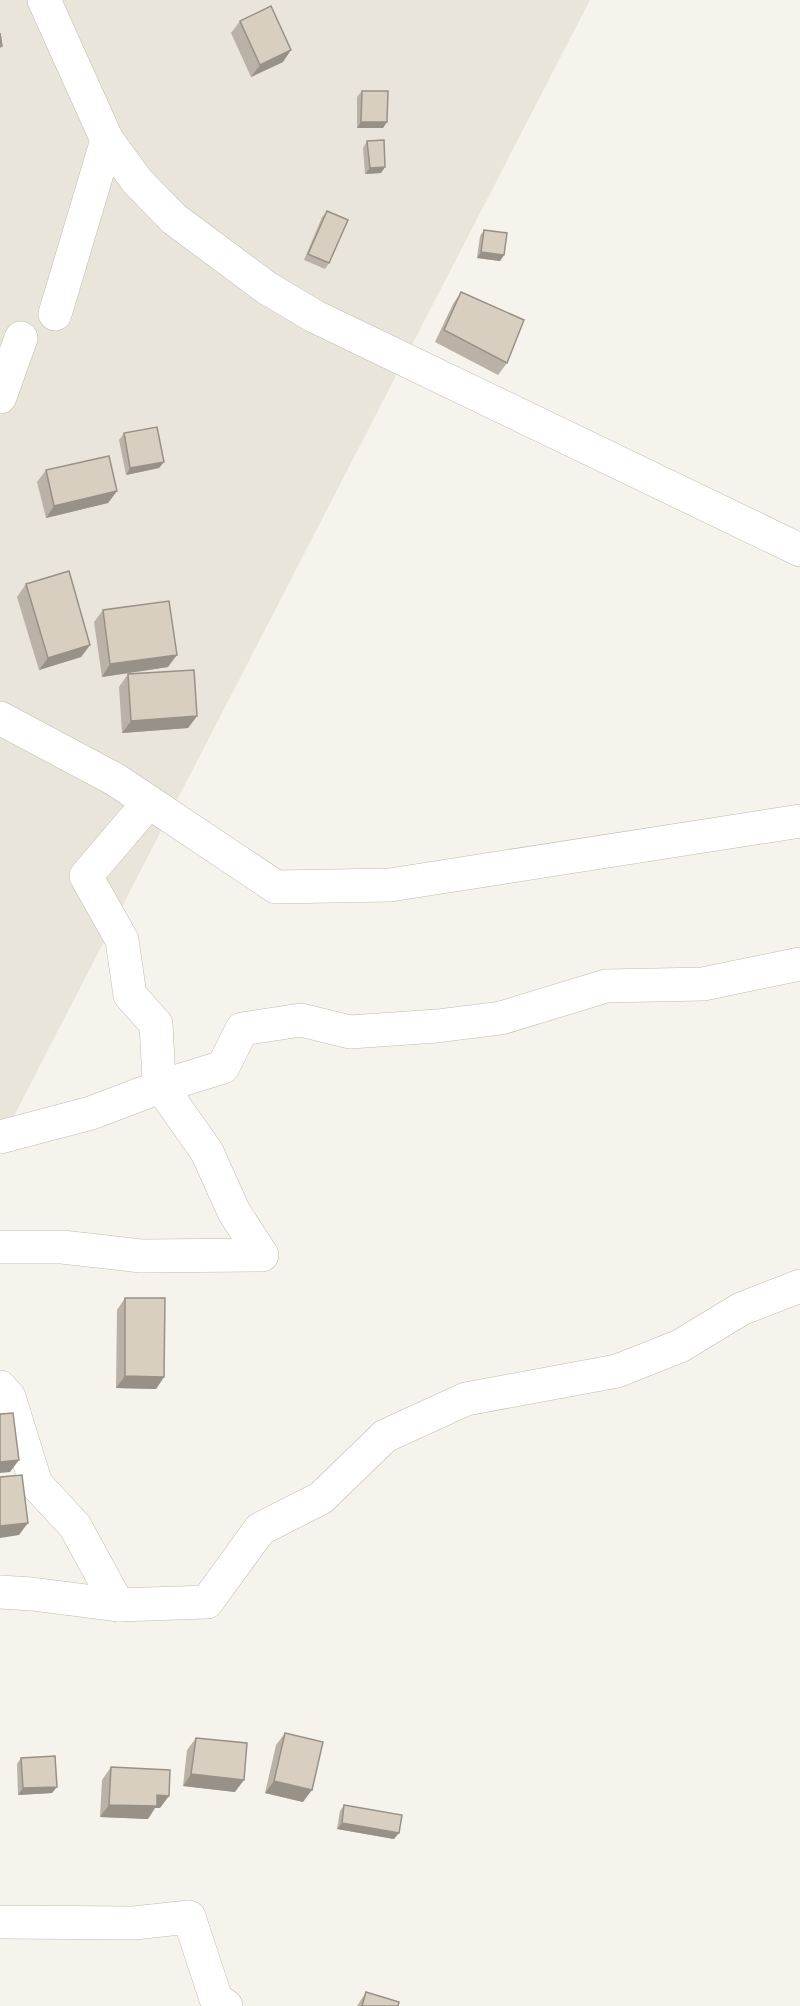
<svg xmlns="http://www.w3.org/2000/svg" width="800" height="2006" viewBox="0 0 800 2006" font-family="Rubik,sans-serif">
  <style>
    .residential { fill: #eae5da }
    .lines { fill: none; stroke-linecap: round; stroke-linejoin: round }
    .minor-casing { stroke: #c2bbae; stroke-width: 34 }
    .minor { stroke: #fff; stroke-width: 33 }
    .wall { fill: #bab2a6 }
    .shaded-wall { fill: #979187 }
    .building { fill: #d8cfc1; stroke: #979187; stroke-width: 1.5 }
  </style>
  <rect width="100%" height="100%" fill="#f6f3ec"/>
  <polygon class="residential" points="0,0 590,0 0,1143"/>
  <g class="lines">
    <g class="minor-casing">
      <g id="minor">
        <polyline points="44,0 107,140 137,181 174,219 267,288 314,316 800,550"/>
        <polyline points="55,314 107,140"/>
        <polyline points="0,397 21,338"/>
        <polyline points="0,718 116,780 276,887 390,885 800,821"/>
        <polyline points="0,1137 91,1113 162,1086 223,1067 242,1029 301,1020 350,1032 437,1026 501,1018 606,986 703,984 800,964"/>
        <polyline points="0,1247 62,1247 141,1256 262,1255 234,1212 207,1152 169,1098 159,1080 156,1024 130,995 122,940 86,876 149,802"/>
        <polyline points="0,1387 9,1397 36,1484 75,1526 118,1605"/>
        <polyline points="0,1592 32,1594 118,1605 207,1602 260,1529 321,1498 385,1436 466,1399 617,1371 680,1346 741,1309 800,1286"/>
        <polyline points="0,1922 134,1923 189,1917 216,1999 226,2006"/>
      </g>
    </g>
    <use href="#minor" class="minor"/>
  </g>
  <g class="wall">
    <polygon points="240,21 283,62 251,77 231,33"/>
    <polygon points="362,91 383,128 357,128 357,97"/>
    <polygon points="367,141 385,167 381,173 365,174 363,148"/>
    <polygon points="327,211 329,263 325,269 304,260 322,217"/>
    <polygon points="484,230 504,255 500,261 477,258 480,236"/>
    <polygon points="461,292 507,363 498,375 435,342 453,304"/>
    <polygon points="124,433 164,462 159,468 126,475 119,440"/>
    <polygon points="46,470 117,491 108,503 46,518 37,482"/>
    <polygon points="26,584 90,645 81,657 39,670 17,597"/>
    <polygon points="103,610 168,667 102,677 94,622"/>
    <polygon points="128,674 197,716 188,728 122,733 119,687"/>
    <polygon points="125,1298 164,1377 156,1389 116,1388 117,1310"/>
    <polygon points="285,1733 303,1802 265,1793 276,1745"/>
    <polygon points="196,1738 235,1792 183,1786 187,1750"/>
    <polygon points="21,1758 52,1793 18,1795 17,1764"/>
    <polygon points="111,1767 160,1808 155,1808 148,1819 100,1817 102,1780"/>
    <polygon points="344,1805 394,1839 337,1829 340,1811"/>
    <polygon points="366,1992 398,2006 357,2006"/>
  </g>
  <g class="shaded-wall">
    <polygon points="291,50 283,62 251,77 260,65"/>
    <polygon points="361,122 387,122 383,128 357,128"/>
    <polygon points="385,167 381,173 365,174 370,168"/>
    <polygon points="481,252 504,255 500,261 477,258"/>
    <polygon points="164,462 159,468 126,475 130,468"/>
    <polygon points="117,491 108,503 46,518 54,506"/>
    <polygon points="90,645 81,657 39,670 48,658"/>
    <polygon points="177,655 168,667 102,677 110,664"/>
    <polygon points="197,716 188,728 122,733 131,721"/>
    <polygon points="125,1376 164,1377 156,1389 116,1388"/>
    <polygon points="19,1460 10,1472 0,1473 0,1462"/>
    <polygon points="28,1523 19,1535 0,1538 0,1526"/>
    <polygon points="191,1774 244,1780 235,1792 183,1786"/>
    <polygon points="274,1781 312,1790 303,1802 265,1793"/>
    <polygon points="57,1787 52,1793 18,1795 23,1788"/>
    <polygon points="157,1795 169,1796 160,1808 155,1808 148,1819 100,1817 109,1805"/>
    <polygon points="342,1823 399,1833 394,1839 337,1829"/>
  </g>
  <g class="building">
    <polygon points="271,6 291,50 260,65 240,21"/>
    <polygon points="0,33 2,46 0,47"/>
    <polygon points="362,91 388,91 387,122 361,122"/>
    <polygon points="384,140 385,167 370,168 367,141"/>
    <polygon points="327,211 348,220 329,263 308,254"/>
    <polygon points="484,230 507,233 504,255 481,252"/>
    <polygon points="461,292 524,320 507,363 444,330"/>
    <polygon points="157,427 164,462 130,468 124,433"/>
    <polygon points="109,456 117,491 54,506 46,470"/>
    <polygon points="69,571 90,645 48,658 26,584"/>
    <polygon points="169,601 177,655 110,664 103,610"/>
    <polygon points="194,670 197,716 131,721 128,674"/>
    <polygon points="125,1298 165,1298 164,1377 125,1376"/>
    <polygon points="13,1413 19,1460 0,1462 0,1414"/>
    <polygon points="22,1475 28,1523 0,1526 0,1477"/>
    <polygon points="285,1733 323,1742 312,1790 274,1781"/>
    <polygon points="196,1738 247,1743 244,1780 191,1774"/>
    <polygon points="55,1756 57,1787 23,1788 21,1758"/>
    <polygon points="111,1767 170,1770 169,1796 157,1795 157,1806 109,1805"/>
    <polygon points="344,1805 402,1815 399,1833 342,1823"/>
    <polygon points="366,1992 399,2002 398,2006 362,2006"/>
  </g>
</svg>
